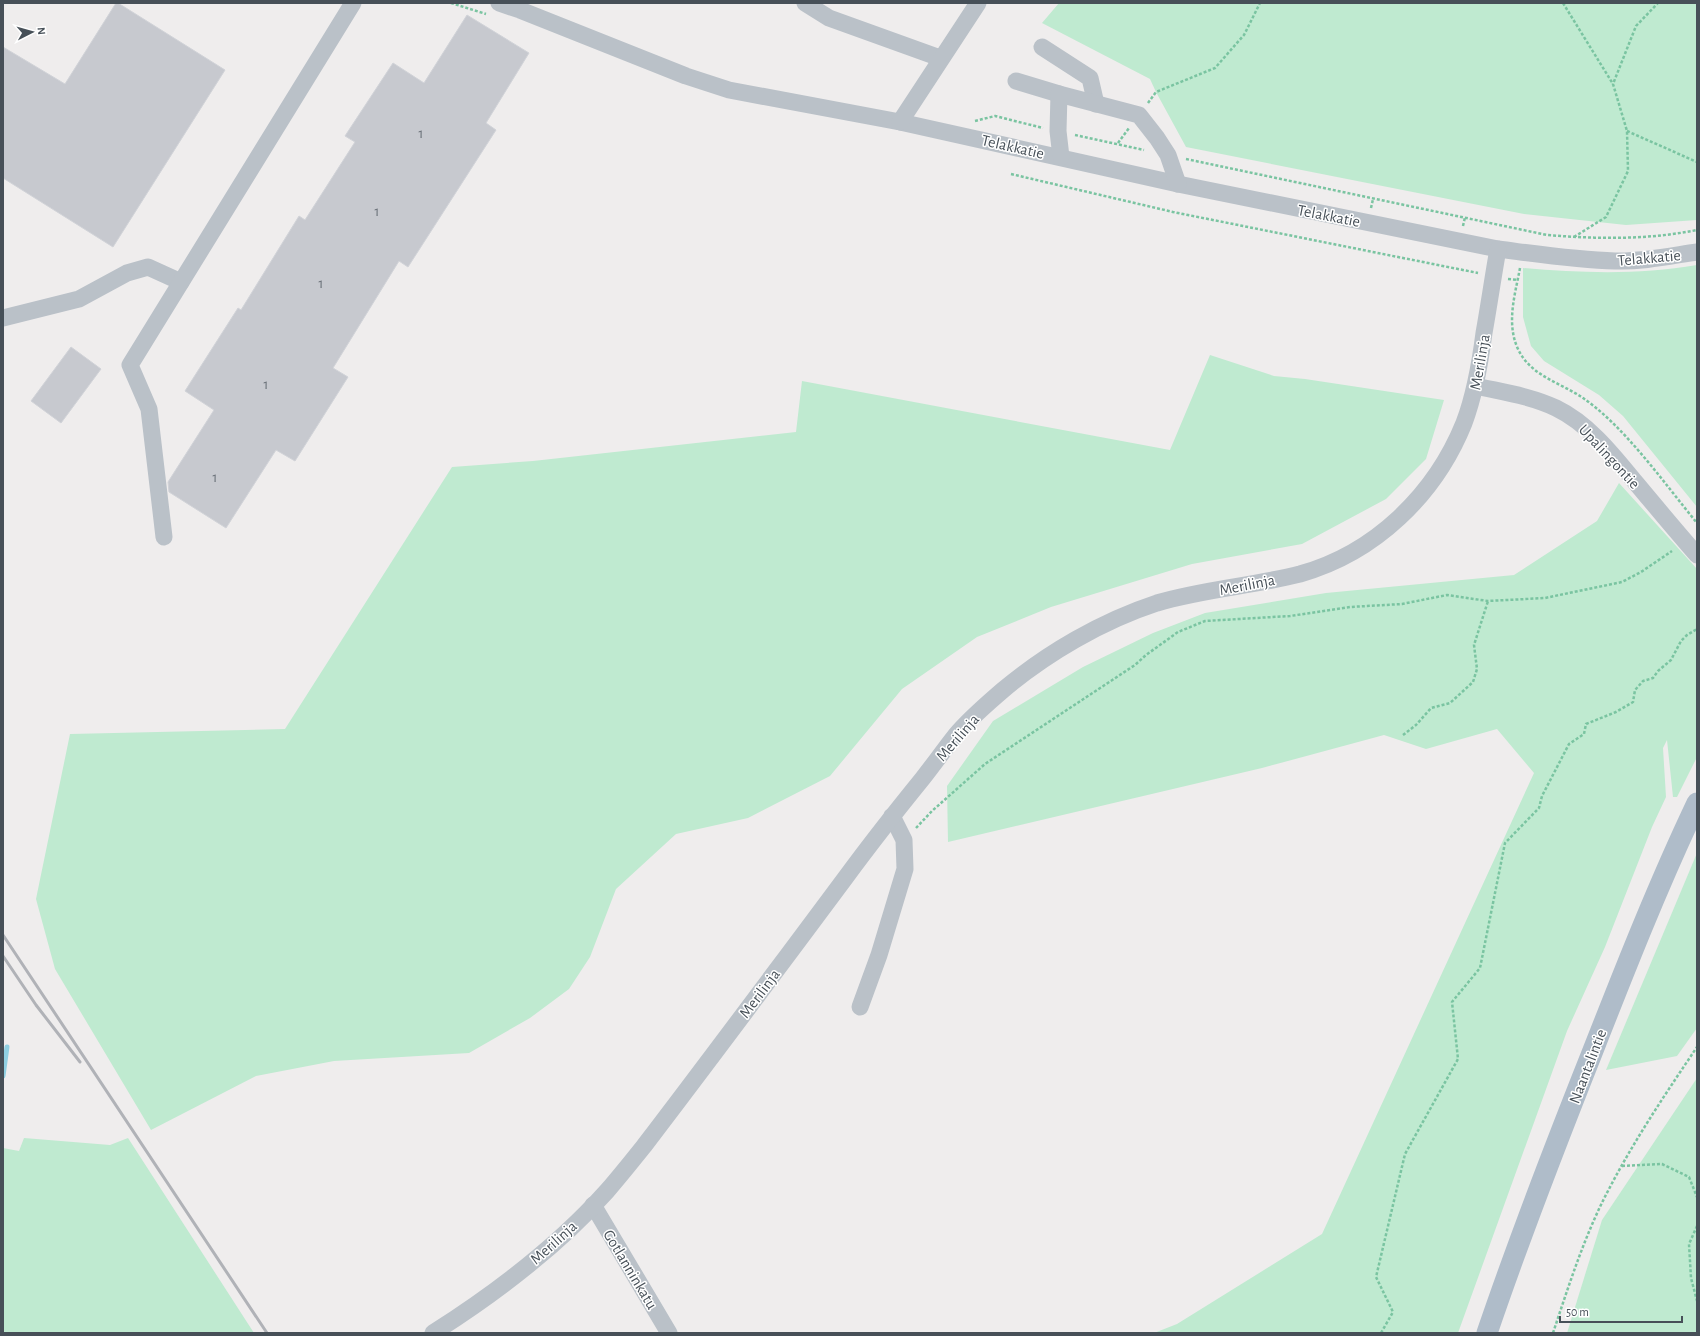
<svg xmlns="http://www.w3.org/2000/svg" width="1700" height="1336" viewBox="0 0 1700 1336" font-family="'Alegreya Sans',sans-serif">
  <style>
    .green { fill: #bfead0 }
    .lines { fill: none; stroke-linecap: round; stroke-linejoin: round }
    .stream { stroke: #90d0e2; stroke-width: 5 }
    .building { fill: #c7c9cf; stroke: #d1d3d8 }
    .path { stroke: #7ac4a1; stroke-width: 2.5; stroke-dasharray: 3 2; stroke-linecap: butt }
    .minor { stroke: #bac1c8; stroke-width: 17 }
    .major { stroke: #afbcc9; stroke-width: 21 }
    .rail { stroke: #b0b2b7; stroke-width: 3 }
    .labels { text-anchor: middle; stroke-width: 3; stroke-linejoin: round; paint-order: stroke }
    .number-label { font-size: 14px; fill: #676e76 }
    .street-label { font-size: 16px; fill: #475058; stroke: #fff }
  </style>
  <rect width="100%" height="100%" fill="#efeded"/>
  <g class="green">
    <polygon points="1059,3 1697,3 1697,220 1626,225 1524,214 1186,147 1156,92 1150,79 1042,23"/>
    <path d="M1697 265V507L1623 416 1599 395 1544 361 1531 346 1523 317V268C1582 273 1639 275 1697 265Z"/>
    <polygon points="1210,355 1274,376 1305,379 1444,400 1426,459 1386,499 1302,544 1192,564 1051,607 977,637 902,689 830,776 748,818 676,834 616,889 590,957 569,989 530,1018 469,1053 334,1061 256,1076 151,1130 55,969 36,899 70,734 285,729 452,467 533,461 796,432 802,381 1170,450"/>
    <polygon points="1619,483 1697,569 1697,757 1677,797 1673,797 1667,740 1663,748 1666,797 1652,827 1605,947 1567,1031 1458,1333 1154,1333 1177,1324 1322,1234 1534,773 1497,729 1426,749 1384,735 1262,768 948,842 947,786 993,721 1083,667 1153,633 1205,613 1326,593 1514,575 1597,521"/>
    <polygon points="1697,853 1697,1028 1677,1056 1606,1070"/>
    <polygon points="1697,1078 1697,1333 1567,1333 1602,1220"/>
    <polygon points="24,1138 110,1145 128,1138 254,1333 3,1333 3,1148 19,1151"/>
  </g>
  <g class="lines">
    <polyline class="stream" points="3,1076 7,1047"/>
  </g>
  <g class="building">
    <polygon points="116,3 118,3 225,70 113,247 3,178 3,47 65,84"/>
    <polygon points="467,15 529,53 486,123 496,130 408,267 399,261 333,368 348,377 295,461 276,450 226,528 169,492 168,482 214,410 185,391 238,308 241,310 299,216 305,220 355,142 345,136 393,63 424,83"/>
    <polygon points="71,347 101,369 61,423 31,401"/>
  </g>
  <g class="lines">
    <g class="path">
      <polyline points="451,3 486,14"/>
      <polyline points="1563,3 1613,84"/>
      <polyline points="1148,103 1156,92 1215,68 1244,35 1260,3"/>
      <polyline points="975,121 995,116 1043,128"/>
      <polyline points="1627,131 1697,162"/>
      <polyline points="1075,135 1144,150"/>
      <polyline points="1118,143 1129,128"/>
      <path d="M1186 159 1547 235C1597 239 1647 240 1697 230"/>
      <polyline points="1011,174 1173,212 1478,273"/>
      <polyline points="1371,208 1373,199"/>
      <polyline points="1463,226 1465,217"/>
      <polyline points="1574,237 1606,217 1628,171 1627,131 1613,84 1636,26 1658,3"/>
      <path d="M1520 268C1515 295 1506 323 1518 349 1530 375 1558 382 1580 396 1623 424 1664 483 1697 523"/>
      <polyline points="1508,279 1518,280"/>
      <polyline points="1403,735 1416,725 1431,708 1450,703 1473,682 1477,669 1474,645 1488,601"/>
      <polyline points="916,828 932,811 985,764 1135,665 1146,655 1178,632 1205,621 1290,616 1350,607 1402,604 1447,595 1488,601 1545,598 1622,582 1641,572 1672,551"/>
      <polyline points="1622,1166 1662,1164 1689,1177 1697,1197"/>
      <polyline points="1697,1226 1689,1244 1691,1278 1697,1301"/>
      <polyline points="1381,1333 1393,1312 1376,1277 1405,1154 1458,1059 1452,1002 1480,968 1505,843 1539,808 1542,796 1569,744 1584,734 1586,724 1616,712 1633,702 1635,690 1643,681 1653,678 1658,671 1671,660 1681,641 1687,635 1697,629"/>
      <path d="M1553 1333C1569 1285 1585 1234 1609 1189 1635 1139 1666 1093 1697 1047"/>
    </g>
    <g class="minor">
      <path d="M499 3 520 10 686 76 729 90 900 122 1178 184 1498 249C1537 254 1576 260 1615 261 1642 262 1670 256 1697 252"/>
      <polyline points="805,3 829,18 940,58"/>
      <polyline points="1042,47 1090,78 1096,104"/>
      <polyline points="1016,81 1059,94"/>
      <polyline points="900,122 978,3"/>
      <polyline points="1061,157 1058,131 1059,94 1139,115 1157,138 1168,155 1178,184"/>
      <polyline points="3,318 79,299 127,273 148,267 181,282"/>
      <path d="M1476 386C1502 392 1531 396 1556 408 1589 424 1613 455 1636 483 1656 507 1676 531 1697 555"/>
      <polyline points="164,537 149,409 130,365 353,3"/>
      <polyline points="860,1007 879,955 905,869 904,840 892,816"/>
      <polyline points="593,1205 669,1333"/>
      <path d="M433 1333C496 1293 557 1247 607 1191 620 1176 632 1161 644 1146 712 1057 779 967 846 877 871 843 897 810 923 778 934 764 944 750 955 736 969 719 987 704 1003 690 1047 653 1102 621 1157 603 1204 589 1253 586 1300 574 1375 553 1435 495 1464 423 1475 394 1480 364 1484 333 1489 305 1493 277 1498 249"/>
    </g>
    <path class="major" d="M1487 1333C1519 1239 1555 1146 1592 1053 1625 969 1658 885 1697 803"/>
    <g class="rail">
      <polyline points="3,935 267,1333"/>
      <polyline points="3,956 36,1005 80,1062"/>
    </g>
  </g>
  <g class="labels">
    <g class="number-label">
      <text x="421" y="138">1</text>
      <text x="377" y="216">1</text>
      <text x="321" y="288">1</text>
      <text x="266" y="389">1</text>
      <text x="215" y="482">1</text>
    </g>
    <g class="street-label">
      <text transform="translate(1013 146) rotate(13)" y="6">Telakkatie</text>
      <text transform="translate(1329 215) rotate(11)" y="6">Telakkatie</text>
      <text transform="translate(1649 257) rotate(-5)" y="6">Telakkatie</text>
      <text transform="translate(1479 362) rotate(-80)" y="6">Merilinja</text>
      <text transform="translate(1610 456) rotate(47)" y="6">Upalingontie</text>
      <text transform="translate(1247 584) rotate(-11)" y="6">Merilinja</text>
      <text transform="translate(957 737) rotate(-49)" y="6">Merilinja</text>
      <text transform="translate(759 993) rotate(-53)" y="6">Merilinja</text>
      <text transform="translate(1587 1066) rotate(-69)" y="6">Naantalintie</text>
      <text transform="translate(553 1242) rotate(-42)" y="6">Merilinja</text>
      <text transform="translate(631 1269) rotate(59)" y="6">Gotlanninkatu</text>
    </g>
  </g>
  <rect width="1700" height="1336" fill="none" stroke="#475058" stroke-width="8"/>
  <g transform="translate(32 32) rotate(84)" stroke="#ffffff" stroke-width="3" paint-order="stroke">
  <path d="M0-3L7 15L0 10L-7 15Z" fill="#475058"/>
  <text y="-6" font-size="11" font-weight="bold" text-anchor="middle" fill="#475058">N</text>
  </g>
  <path d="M1560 1316v6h122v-6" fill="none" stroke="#475058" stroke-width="2"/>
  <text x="1566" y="1316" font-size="12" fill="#475058" stroke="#ffffff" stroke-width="3" paint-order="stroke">50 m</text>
</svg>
